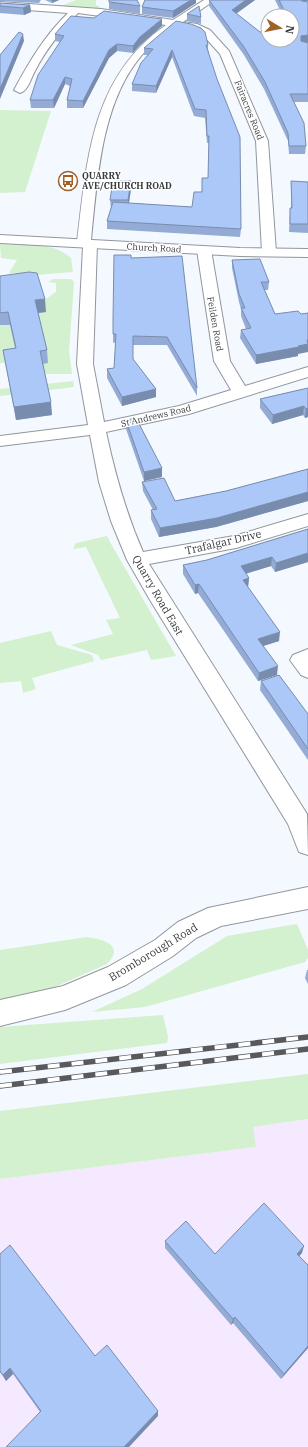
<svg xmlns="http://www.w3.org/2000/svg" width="308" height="1447" viewBox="0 0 308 1447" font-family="'IBM Plex Serif',serif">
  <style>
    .industrial { fill: #f4e9fe }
    .green { fill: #d3f1ce }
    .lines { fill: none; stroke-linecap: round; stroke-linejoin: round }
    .minor-casing { stroke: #92969d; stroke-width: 2 }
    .major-casing { stroke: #92969d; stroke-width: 2 }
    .minor { fill: #fff; fill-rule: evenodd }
    .major { fill: #fff; fill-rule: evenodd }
    .rail-casing { stroke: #57595d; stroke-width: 5.5 }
    .rail { stroke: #fff; stroke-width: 4; stroke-dasharray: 12; stroke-linecap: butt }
    .wall { fill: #94acd5 }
    .shaded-wall { fill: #788cae }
    .building { fill: #acc8f8; stroke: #788cae }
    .labels { text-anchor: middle; stroke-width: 3; stroke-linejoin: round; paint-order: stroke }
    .far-street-label { font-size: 9px; fill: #393b3e; stroke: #fff }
    .far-poi-label { font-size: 9px; font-weight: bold; fill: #393b3e; stroke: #fff; text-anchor: start }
    .street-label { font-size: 11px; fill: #393b3e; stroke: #fff }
  </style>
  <rect width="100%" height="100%" fill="#f4f8ff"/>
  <polygon class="industrial" points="308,1119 308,1447 0,1447 0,1179 256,1147 252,1127"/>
  <g class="green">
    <polygon points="76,0 96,0 96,5 99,6 99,9 61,6"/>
    <polygon points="0,110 51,111 25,192 0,193"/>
    <path d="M0 244C24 245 52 241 71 258L73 272 35 275 9 273 17 260 1 258Z"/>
    <polygon points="53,279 71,279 74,282 69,351 72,374 43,374 28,365 48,363 0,363 0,317 43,301 56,292 56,283 48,282"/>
    <polygon points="73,381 74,387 0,396 0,389"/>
    <polygon points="107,536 111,544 176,656 151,660 147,650 101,660 98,655 71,645 113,634 106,620 120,618 86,547 73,549 76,543"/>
    <polygon points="51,631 57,645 92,655 94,661 32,678 36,689 23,693 21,681 0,683 0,643"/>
    <polygon points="297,924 308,950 308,958 305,962 145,1007 92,1012 142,989 227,936"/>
    <path d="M87 937C102 939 126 945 107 964L48 990 0 1001V950Z"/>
    <polygon points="163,1015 168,1037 167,1043 0,1064 0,1027"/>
    <polygon points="308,1074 308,1119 253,1127 256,1147 0,1179 0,1111"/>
  </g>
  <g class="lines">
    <g class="minor-casing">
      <g id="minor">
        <path d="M204 0H215L183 22 197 24 210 30 229 51 268 141 276 252 274 255H264L262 252 256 141 220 54 202 34 191 29 176 26C164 35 151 44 141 56 101 103 97 181 91 240L97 244 93 364 104 422 179 406 231 390 214 361 197 250 199 247H209L211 250 230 361 245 386 308 367V377L189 414 106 432C115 474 126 513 143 552L234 536 308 514V526L236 548 149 564 307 814 308 855 299 852 288 824 150 600 127 560 111 521 99 482 90 435 0 446V436L88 425 77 364 83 247 77 243C87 160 91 77 166 25L78 13C61 31 46 49 35 71 31 78 28 91 20 93L14 90C29 62 45 35 68 13L0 8V2L101 9 173 20Z"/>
        <polygon points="308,649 308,678 301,675 290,660 293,655"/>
        <polygon points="308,887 308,909 221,926 196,938 173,956 126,985 65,1010 0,1026 0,1000 63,986 108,967 155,940 178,922 208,908"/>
      </g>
    </g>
    <g class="major-casing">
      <polygon id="major" points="0,235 240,248 308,249 308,257 240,256 0,243"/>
    </g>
    <use href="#minor" class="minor"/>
    <use href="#major" class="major"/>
    <g class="rail-casing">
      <g id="rail">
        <polyline points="0,1072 308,1037"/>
        <polyline points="0,1086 308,1049"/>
      </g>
    </g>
    <use href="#rail" class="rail"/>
  </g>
  <g class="wall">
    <polygon points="0,0 41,0 39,3 0,1"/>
    <polygon points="45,0 59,0 52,3"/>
    <polygon points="109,0 140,6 140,14 109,9"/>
    <polygon points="145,0 196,0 196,3 173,18 142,14 142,7"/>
    <polygon points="209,0 255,0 236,14 260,32 292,40 292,16 283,16 275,0 308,0 308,1 304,1 307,42 308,43 308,102 294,102 306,146 305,154 289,154 288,141 264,89 244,55 209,6"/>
    <polygon points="0,3 30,5 31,12 24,15 0,13"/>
    <polygon points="187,14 201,17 201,24 187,21"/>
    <polygon points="162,26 140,45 133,53 117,51 109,58 83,108 67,108 67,100 70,86 65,84 54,108 31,108 30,100 60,42 55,41 55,34"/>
    <polygon points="208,45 208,49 241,229 240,237 107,229 107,221 111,208 110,200 131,181 131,189 129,203 192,207 201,192 208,178 209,143 207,143 205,118 194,116 172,57 156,93 132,91 132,84 148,55 144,55 144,48"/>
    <polygon points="291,181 308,182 308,233 289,232 290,208 291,208"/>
    <polygon points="131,258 197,388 197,396 167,345 133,345 133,360 156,389 156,397 122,406 107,378 107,369 114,368 116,342 113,343 113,320"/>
    <polygon points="232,260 269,282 268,290 264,290 275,314 298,354 298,356 256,364 240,338 241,330 246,329 241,316 241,309 239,302 232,268"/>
    <polygon points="0,276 46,312 38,313 47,350 48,363 43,364 52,415 16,420 5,362 3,350 15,348 10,325 0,325"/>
    <polygon points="308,388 308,417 305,418 303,415 272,424 260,408 260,399"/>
    <polygon points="126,420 162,468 162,477 144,481 126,429"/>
    <polygon points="308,469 308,501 216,527 159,537 151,519 151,510 153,510 143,491 142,482 175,501 226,491"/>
    <polygon points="308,529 308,562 275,572 271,566 246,574 249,578 248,587 279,641 263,646 277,675 258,681 198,593 195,594 183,574 183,565 207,560"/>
    <polygon points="261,681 308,714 308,760 260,690"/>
    <polygon points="307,970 308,970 308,984 305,978"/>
    <polygon points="165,1241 215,1254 302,1253 299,1256 308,1265 308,1348 281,1379 233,1323 231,1325 165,1248"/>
    <polygon points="0,1254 95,1356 158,1411 158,1416 40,1412 13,1374 6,1381 0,1372"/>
  </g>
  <g class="shaded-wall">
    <polygon points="52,0 59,0 52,3"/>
    <polygon points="191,0 196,0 196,3 173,18 173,11"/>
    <polygon points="246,0 255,0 231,17 232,10"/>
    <polygon points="299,0 308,0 308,1 301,2"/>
    <polygon points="30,5 31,12 24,15 23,8"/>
    <polygon points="162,19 162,26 140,45 133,53 133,46 140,37"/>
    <polygon points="23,34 24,41 0,99 0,89"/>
    <polygon points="308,35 308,42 301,43 301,36"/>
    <polygon points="117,44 117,51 109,58 83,108 83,101 109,50"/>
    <polygon points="172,50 172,57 156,93 156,86"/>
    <polygon points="65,77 65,84 54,108 53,100"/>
    <polygon points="131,181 131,189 128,209 128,200"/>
    <polygon points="45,299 46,312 37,313 35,300"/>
    <polygon points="308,340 308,352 298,354 298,356 256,364 256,355 298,346"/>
    <polygon points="156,389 156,397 122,406 122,397"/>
    <polygon points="51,402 52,415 16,420 14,407"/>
    <polygon points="304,406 303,415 272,424 273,415"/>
    <polygon points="308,408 308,417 305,418 306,409"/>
    <polygon points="162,468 162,477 144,481 144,472"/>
    <polygon points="308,492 308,501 216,527 159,537 160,528"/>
    <polygon points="308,553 308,562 275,572 276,563"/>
    <polygon points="272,557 271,566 240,575 241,566"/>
    <polygon points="249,578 248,587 243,580"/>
    <polygon points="199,584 198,593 195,594 195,585"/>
    <polygon points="280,632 279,641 257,648 258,639"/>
    <polygon points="278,666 277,675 258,681 259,673"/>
    <polygon points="304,1246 302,1253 295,1261 297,1254"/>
    <polygon points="235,1317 233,1323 231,1325 233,1319"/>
    <polygon points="308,1346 308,1348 281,1379 284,1374"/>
    <polygon points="10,1368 13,1374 6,1381 3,1375"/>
    <polygon points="158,1411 158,1416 129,1447 124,1447"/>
  </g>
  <g class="building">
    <polygon points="109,0 137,0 140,6 109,2"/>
    <polygon points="145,0 191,0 173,11 142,7"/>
    <polygon points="209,0 246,0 232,10 260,32 268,32 268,40 292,40 292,29 293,29 292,27 292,16 287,16 279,0 301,0 302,1 308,2 308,35 301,36 301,41 308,43 308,94 290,94 304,123 306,146 289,146 288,133 265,82 244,47"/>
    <polygon points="0,3 30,5 23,8 0,6"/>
    <polygon points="199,6 201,17 187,14"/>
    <polygon points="104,11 162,19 140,37 133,46 117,44 109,50 83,101 67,100 72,79 65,77 53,100 30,100 38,75 64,36 55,34 71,16 94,18"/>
    <polygon points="176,21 191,24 201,28 205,32 208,45 206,45 217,79 240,137 241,229 107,221 113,202 192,207 194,192 202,192 202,178 208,178 209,136 207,136 206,110 195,109 172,50 156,86 132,84 141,63 153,49 144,48"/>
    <polygon points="19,32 23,34 0,89 0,55"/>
    <polygon points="113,181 131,181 128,200 110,200"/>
    <polygon points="291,181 308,182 308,224 290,224 290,208 292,208"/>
    <polygon points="114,255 131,255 131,258 182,256 197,388 167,337 133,336 133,359 156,389 122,397 107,369 114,368 116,334 113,334 113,320"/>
    <polygon points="260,259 269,282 261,282 275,314 298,311 301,314 308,313 308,340 307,340 308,344 298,346 299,347 256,355 241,330 251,328 241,308 245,308 239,294 232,260"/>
    <polygon points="29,272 37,273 45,299 35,300 47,350 40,351 51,402 14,407 3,350 16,348 8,312 0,313 0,276"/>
    <polygon points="308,388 308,408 306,409 304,406 273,415 260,399"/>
    <polygon points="136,418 162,468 144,472 126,420"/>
    <polygon points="308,469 308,492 217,518 160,528 151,510 157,509 142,482 164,478 175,501 226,491"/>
    <polygon points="308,529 308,553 276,563 272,557 241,566 249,578 243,580 280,632 258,639 278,666 259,673 199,584 195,585 183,565 207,560"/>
    <polygon points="279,675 308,714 308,749 261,681"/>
    <polygon points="264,1203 304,1246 297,1254 308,1265 308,1346 284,1374 235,1317 233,1319 165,1241 186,1221 215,1254"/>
    <polygon points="10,1245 95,1356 107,1345 158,1411 124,1447 6,1447 41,1411 10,1368 3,1375 0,1371 0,1254"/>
  </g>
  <defs>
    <g id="bus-ring" transform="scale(1)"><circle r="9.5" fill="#fff" stroke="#9f6127" stroke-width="1.5"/><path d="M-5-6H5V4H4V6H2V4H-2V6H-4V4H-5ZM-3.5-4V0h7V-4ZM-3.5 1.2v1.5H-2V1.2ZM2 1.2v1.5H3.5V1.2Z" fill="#9f6127"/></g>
  </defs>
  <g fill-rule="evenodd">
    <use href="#bus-ring" x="68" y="181"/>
  </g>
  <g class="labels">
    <g class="far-street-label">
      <text transform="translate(249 110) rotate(68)" y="3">Fairacres Road</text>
      <text transform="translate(154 248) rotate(3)" y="3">Church Road</text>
      <text transform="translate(215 324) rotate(80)" y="3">Feilden Road</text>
      <text transform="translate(156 416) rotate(-13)" y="3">St Andrews Road</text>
    </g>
    <g class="far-poi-label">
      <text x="82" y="179">QUARRY<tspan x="82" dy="10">AVE/CHURCH ROAD</tspan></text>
    </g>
    <g class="street-label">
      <text transform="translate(223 542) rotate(-13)" y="4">Trafalgar Drive</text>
      <text transform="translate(158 595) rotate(60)" y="4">Quarry Road East</text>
      <text transform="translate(153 952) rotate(-31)" y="4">Bromborough Road</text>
    </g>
  </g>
  <g transform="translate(280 28) rotate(100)"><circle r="19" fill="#ffffff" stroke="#b0b1b2"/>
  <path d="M0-3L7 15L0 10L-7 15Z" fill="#9f6127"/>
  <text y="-6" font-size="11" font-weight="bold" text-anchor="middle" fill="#393b3e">N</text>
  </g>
</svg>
